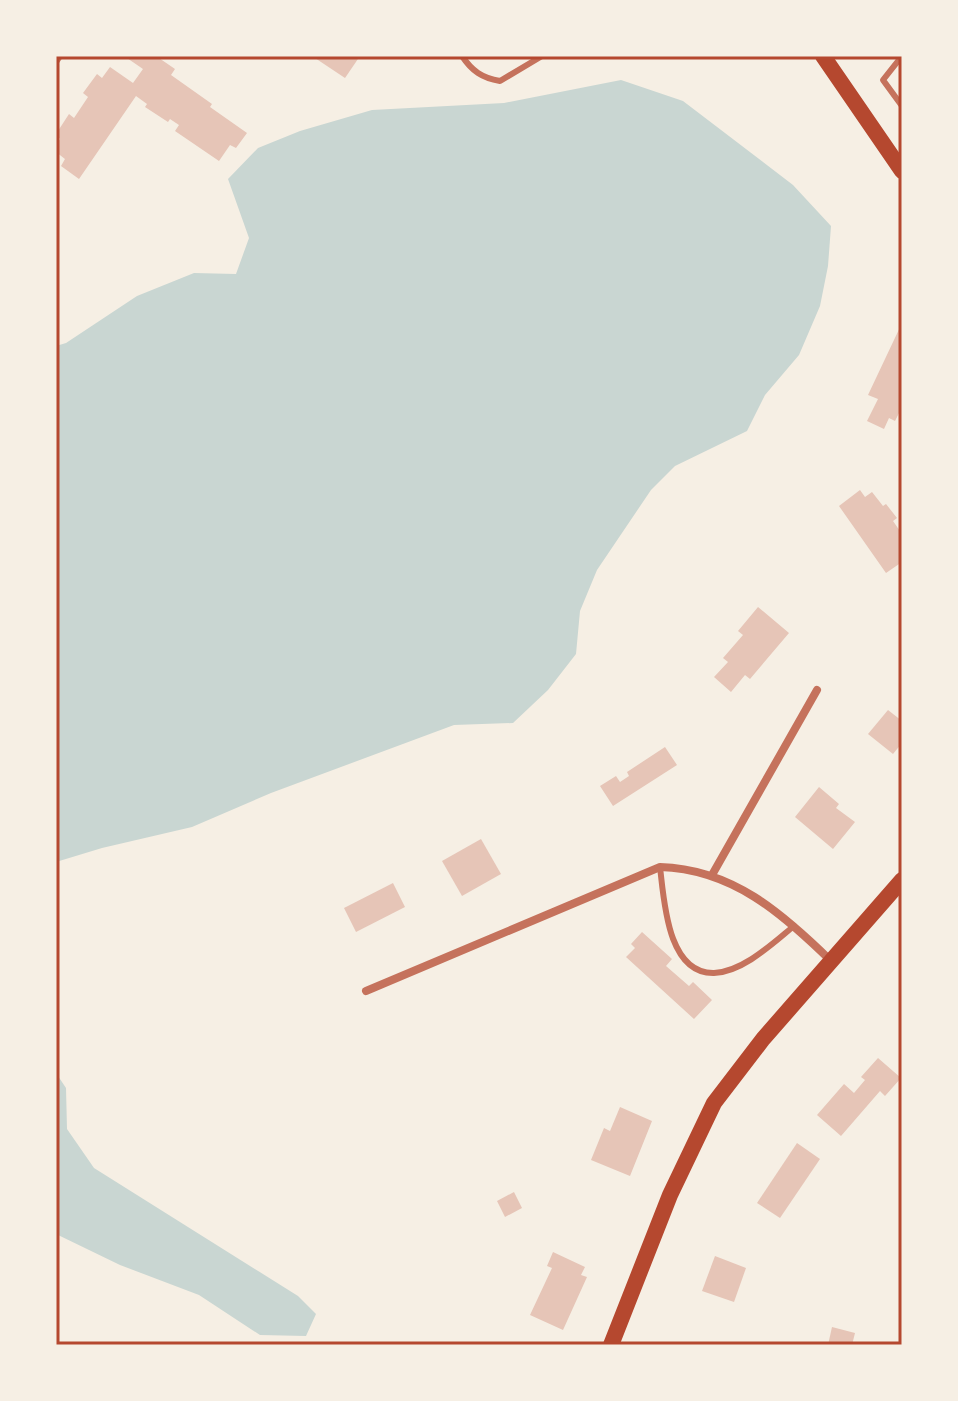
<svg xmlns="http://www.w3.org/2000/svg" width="958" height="1401" viewBox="0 0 958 1401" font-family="Overpass,sans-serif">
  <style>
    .water { fill: #c9d6d2 }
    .building { fill: #e6c5b7 }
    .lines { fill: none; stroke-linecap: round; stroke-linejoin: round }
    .service { stroke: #c5725c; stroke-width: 6 }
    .minor { stroke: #c5725c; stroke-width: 8 }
    .secondary { stroke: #b5482f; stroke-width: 16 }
    .neatline { fill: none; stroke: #b5482f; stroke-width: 3 }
  </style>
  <rect width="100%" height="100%" fill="#f6efe4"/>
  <g class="water">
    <polygon points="621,80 683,101 793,185 831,226 828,266 820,306 799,355 765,395 747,431 675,466 651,490 597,570 580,611 576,654 548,690 513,723 454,725 271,793 192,827 102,848 56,862 56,346 66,343 137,296 194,273 236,274 249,238 228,179 258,148 300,131 372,110 504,103"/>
    <polygon points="56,1073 66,1088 67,1129 94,1168 298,1296 316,1314 306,1336 260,1335 199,1295 120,1265 56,1234"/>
  </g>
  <g class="building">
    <polygon points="124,56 156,56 175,69 171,75 212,104 210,107 247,133 236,148 230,145 219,161 175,131 179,125 170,119 168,122 145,107 147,104 136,96 79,179 61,166 65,159 56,152 56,145 60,139 56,134 69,114 74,118 88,97 83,93 97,74 102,78 110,67 133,83 143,69"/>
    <polygon points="312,56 360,56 345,78"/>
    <polygon points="902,323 902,407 895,421 889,418 884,429 867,421 878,399 868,395"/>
    <polygon points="860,490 865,497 872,492 883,506 886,504 897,518 893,521 902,534 902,562 886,573 839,506"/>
    <polygon points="758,607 789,633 750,679 745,675 731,692 714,677 728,662 723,658 743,635 738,631"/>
    <polygon points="888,710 902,721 902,743 893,754 868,734"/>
    <polygon points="665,747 677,765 613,806 600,786 616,776 620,782 629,776 627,772"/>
    <polygon points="819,787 839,804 836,808 855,822 833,849 795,817"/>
    <polygon points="481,839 501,874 462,896 442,861"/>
    <polygon points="393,883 405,907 356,932 344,908"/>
    <polygon points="642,932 672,959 666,966 689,986 693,982 712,1000 694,1019 626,957 635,948 631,944"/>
    <polygon points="878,1058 901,1078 885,1096 880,1091 841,1136 817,1115 844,1084 854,1093 865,1080 861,1077"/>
    <polygon points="620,1107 652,1121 630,1176 591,1160 604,1128 610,1131"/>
    <polygon points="797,1143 820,1159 780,1218 757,1203"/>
    <polygon points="514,1192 522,1208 505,1217 497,1201"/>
    <polygon points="553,1252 585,1267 581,1275 587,1277 563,1330 530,1315 552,1268 547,1266"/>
    <polygon points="715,1256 746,1268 734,1302 702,1291"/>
    <polygon points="832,1327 855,1333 852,1345 828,1345"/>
  </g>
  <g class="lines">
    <g class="service">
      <path d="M462 56C472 71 482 78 500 81L542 56"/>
      <polyline points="902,56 883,80 902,106"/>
      <polyline points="56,62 60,56"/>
      <path d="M660 867C664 899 667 974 714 973 743 972 773 943 794 926"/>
    </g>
    <g class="minor">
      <polyline points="712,875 817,690"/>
      <path d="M366 991 660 867C732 869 782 913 831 961"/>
    </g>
    <g class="secondary">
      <polyline points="823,56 902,171"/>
      <polyline points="611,1345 670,1195 714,1103 763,1039 902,880"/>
    </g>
  </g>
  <rect width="958" height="1401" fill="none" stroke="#f6efe4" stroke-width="116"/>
  <rect x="58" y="58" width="842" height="1285" class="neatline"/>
</svg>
